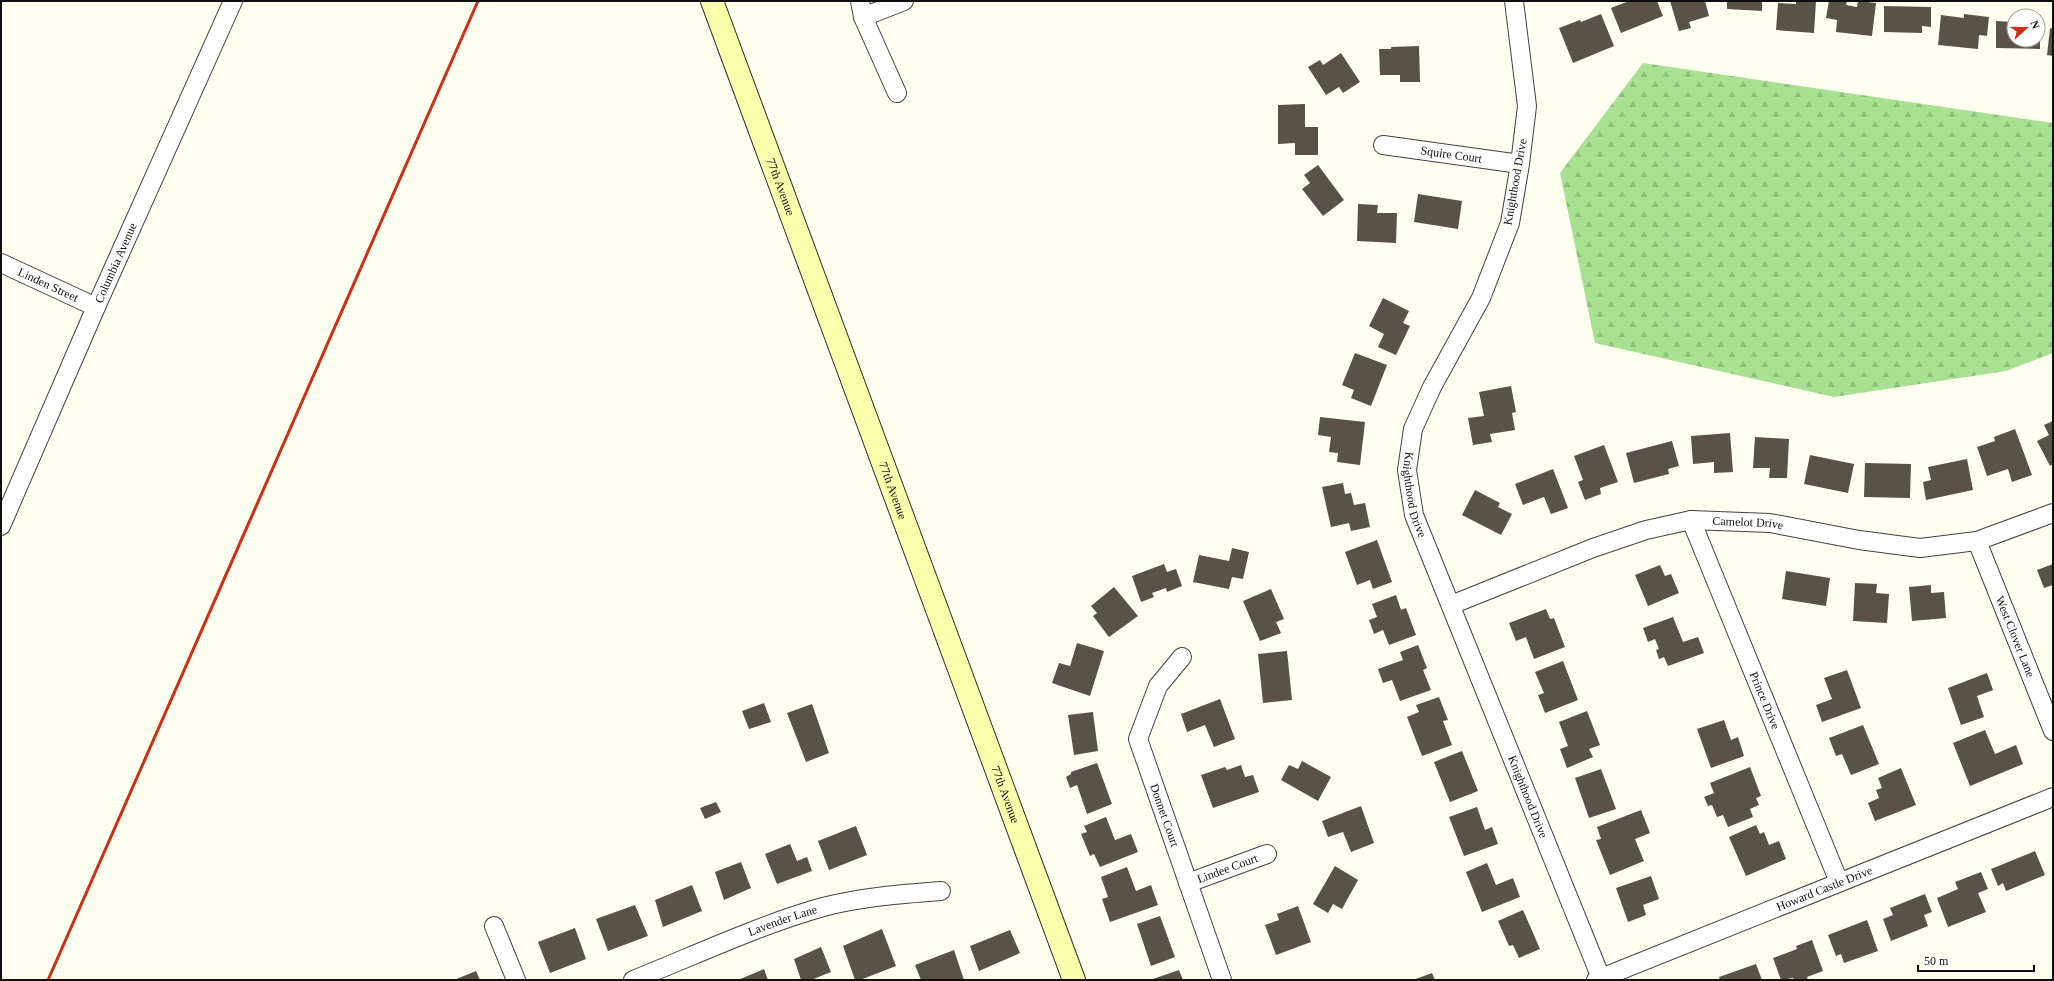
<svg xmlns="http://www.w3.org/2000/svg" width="2054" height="981" viewBox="0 0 2054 981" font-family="'Times New Roman',serif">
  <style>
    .forest { fill: url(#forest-firs) }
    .building { fill: #585249 }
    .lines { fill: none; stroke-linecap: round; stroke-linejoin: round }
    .street-casing { stroke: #414141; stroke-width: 20 }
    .secondary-casing { stroke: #303030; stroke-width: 24 }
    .street { stroke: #fff; stroke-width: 18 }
    .secondary { stroke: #f9ffab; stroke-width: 22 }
    .rail { stroke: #ce2e17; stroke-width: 3 }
    .labels { text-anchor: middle; stroke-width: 4; stroke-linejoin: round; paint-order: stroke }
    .street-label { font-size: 12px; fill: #0e0e0e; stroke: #fff }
  </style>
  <defs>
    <pattern id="forest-firs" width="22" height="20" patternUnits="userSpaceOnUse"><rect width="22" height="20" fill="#a8e192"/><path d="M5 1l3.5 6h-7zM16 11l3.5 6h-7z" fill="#8fc07d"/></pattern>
  </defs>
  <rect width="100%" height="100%" fill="#fffff0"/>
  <polygon class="forest" points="1643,63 2053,123 2053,353 2006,371 1834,397 1595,343 1560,173"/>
  <g class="building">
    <polygon points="1629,1 1657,1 1663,16 1621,33 1611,8"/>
    <polygon points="1670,1 1705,1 1709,16 1689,22 1691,28 1679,31"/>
    <polygon points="1727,1 1762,1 1762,11 1727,9"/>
    <polygon points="1796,1 1816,1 1814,33 1776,30 1778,3 1796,4"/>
    <polygon points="1829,1 1847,1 1846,5 1857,7 1858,1 1876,3 1872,36 1836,32 1837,20 1826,18"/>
    <polygon points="1884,6 1931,7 1931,27 1922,26 1922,33 1884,32"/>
    <polygon points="1601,14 1614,46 1573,63 1559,28 1580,20 1581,22"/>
    <polygon points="1964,14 1989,17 1987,36 1979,35 1978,49 1938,45 1941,15 1964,18"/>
    <polygon points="1996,21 2014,22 2014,40 2038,40 2038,22 2040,22 2040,49 1996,48"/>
    <polygon points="2050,28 2053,29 2053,56 2047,55"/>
    <polygon points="1419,46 1420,82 1400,82 1400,75 1380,75 1379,49 1391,49 1391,47"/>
    <polygon points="1341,53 1360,82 1343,93 1339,87 1326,95 1308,67 1320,60 1323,65"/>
    <polygon points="1305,104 1305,127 1318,127 1318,155 1295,155 1295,143 1278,144 1278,105"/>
    <polygon points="1318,165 1344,200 1323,216 1302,189 1310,183 1304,175"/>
    <polygon points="1418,194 1462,201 1458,229 1414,222"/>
    <polygon points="1358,204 1378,205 1377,213 1397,213 1396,243 1357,241"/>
    <polygon points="1383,298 1409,311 1403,323 1410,326 1396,355 1378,347 1384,334 1369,326"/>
    <polygon points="1355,353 1387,365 1371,406 1351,398 1354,390 1342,385"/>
    <polygon points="1511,386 1516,412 1512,413 1515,430 1490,434 1492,442 1473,445 1468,418 1484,416 1479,392"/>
    <polygon points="1320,417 1365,422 1360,465 1337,462 1338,453 1329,452 1331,437 1318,435"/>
    <polygon points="2053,421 2053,464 2050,466 2037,441 2049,435 2044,425"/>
    <polygon points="2015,429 2032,475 2012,482 2008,469 1987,476 1977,447 1995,441 1994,437"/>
    <polygon points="1730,433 1733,472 1714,473 1714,462 1693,464 1691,436"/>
    <polygon points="1755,437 1789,439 1787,478 1769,478 1770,468 1753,468"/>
    <polygon points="1672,441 1679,466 1668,469 1669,474 1634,483 1626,453"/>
    <polygon points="1604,445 1618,482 1600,488 1601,494 1585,500 1578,482 1583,480 1574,456"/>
    <polygon points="1810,455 1854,464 1848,493 1804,484"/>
    <polygon points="1967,459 1973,490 1926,500 1923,482 1931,480 1928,467"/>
    <polygon points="1865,463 1911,464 1910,498 1864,497"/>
    <polygon points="1553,469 1568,508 1551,514 1544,497 1523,505 1515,484"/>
    <polygon points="1343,483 1345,494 1351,493 1354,505 1365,503 1370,527 1351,531 1349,523 1331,527 1322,487"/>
    <polygon points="1475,490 1500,503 1498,507 1512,514 1501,535 1462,515"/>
    <polygon points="1377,540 1392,582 1373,589 1370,580 1357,585 1345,552"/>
    <polygon points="1232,548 1249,552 1243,579 1232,577 1229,589 1193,582 1199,555 1229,561"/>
    <polygon points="1164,564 1167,572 1176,569 1182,586 1167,592 1166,588 1152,593 1154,597 1141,602 1132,576"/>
    <polygon points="2053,564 2053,585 2044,588 2037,570"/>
    <polygon points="1660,565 1665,576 1671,574 1679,593 1648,606 1635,575"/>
    <polygon points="1786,571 1830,578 1826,606 1782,599"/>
    <polygon points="1855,583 1877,584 1876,593 1889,594 1887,623 1853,621"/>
    <polygon points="1931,585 1931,593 1944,592 1946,618 1912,621 1909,587"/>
    <polygon points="1114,587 1138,616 1109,637 1093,616 1097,613 1091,606"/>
    <polygon points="1271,589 1284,619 1276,622 1281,633 1260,641 1243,601"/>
    <polygon points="1396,595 1401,610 1406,608 1416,635 1389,645 1383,630 1374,634 1369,620 1377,617 1372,604"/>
    <polygon points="1546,609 1550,619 1554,618 1565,647 1534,659 1526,637 1516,641 1509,623"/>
    <polygon points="1673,617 1683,642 1698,637 1704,653 1668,666 1664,657 1659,659 1656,650 1659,649 1655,639 1648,642 1643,628"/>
    <polygon points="1077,643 1104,651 1090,696 1052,683 1059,663 1070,666"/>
    <polygon points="1418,645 1427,668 1423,670 1431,690 1400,701 1392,680 1383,683 1378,669 1403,660 1400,652"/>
    <polygon points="1287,651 1292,700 1263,703 1258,654"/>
    <polygon points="1563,661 1578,700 1545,713 1538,695 1544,693 1535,672"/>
    <polygon points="1847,670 1861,708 1822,722 1816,705 1832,699 1824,678"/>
    <polygon points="1987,673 1993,690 1977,696 1984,717 1961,725 1948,688"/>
    <polygon points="1439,697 1448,720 1443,721 1452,745 1422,756 1407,717 1419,712 1416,705"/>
    <polygon points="1220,699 1235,739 1214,747 1205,725 1187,732 1181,714"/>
    <polygon points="764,703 771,722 749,729 742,711"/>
    <polygon points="812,704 829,753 806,762 787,713"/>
    <polygon points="1587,711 1600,745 1589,749 1593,757 1567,768 1560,749 1568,746 1559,722"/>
    <polygon points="1093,712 1098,751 1074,755 1068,715"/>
    <polygon points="1724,720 1731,740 1738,737 1744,756 1711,768 1697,729"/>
    <polygon points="1863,725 1879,764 1851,775 1842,754 1836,756 1829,738"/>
    <polygon points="1985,730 1995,754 2016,745 2023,764 1970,786 1953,743"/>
    <polygon points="1462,751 1478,791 1450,802 1434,762"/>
    <polygon points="1302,761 1331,777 1318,801 1281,780 1289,765 1298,769"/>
    <polygon points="1097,763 1112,804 1087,814 1077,785 1070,788 1066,777 1071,774 1071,772"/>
    <polygon points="1241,765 1245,777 1253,775 1259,792 1213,808 1201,775 1225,767 1227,770"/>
    <polygon points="1750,767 1761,796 1756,798 1759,805 1750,809 1753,817 1728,827 1723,815 1717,817 1712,805 1708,806 1704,797 1714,793 1710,783"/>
    <polygon points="1901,768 1916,805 1875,821 1868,803 1879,798 1876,790 1882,788 1878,778"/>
    <polygon points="1601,769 1616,809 1589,818 1575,778"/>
    <polygon points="716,802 721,812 705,819 700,808"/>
    <polygon points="1361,806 1374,843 1351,852 1343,832 1328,837 1322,821"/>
    <polygon points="1477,807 1485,830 1492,827 1498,844 1464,856 1449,817"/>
    <polygon points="1641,810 1650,833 1635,839 1644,861 1610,875 1596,840 1601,839 1597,827"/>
    <polygon points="1106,817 1115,840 1131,834 1138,852 1100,867 1094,854 1090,856 1081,834 1087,832 1084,826"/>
    <polygon points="1756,825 1760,834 1764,832 1769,845 1779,841 1786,859 1746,876 1729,837"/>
    <polygon points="856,826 867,855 829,870 818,841"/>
    <polygon points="790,844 797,861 807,857 812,871 777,884 765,854"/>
    <polygon points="2035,851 2045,875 2006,891 2003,883 1998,886 1991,869"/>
    <polygon points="741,862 751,888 724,900 715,872"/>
    <polygon points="1487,863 1496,885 1513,878 1520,897 1482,912 1466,872"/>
    <polygon points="1335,866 1358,880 1342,909 1333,904 1328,913 1313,904"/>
    <polygon points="1127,867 1136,891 1151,885 1158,905 1110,922 1102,899 1108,897 1101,877"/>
    <polygon points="1981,872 1988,889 1978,893 1986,912 1948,927 1937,898 1958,889 1955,882"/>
    <polygon points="1651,876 1659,899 1643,905 1646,915 1628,922 1616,888"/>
    <polygon points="692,885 702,911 663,927 655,900"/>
    <polygon points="1925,894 1932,912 1924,915 1928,926 1891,941 1883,919 1893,915 1890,908"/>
    <polygon points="635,905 648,936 608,951 596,919"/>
    <polygon points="1298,906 1311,942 1276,955 1265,925 1279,920 1277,914"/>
    <polygon points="1523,910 1540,949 1519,958 1513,945 1509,946 1498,921"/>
    <polygon points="1160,916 1175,957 1151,966 1137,924"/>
    <polygon points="1867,920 1878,951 1844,963 1841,954 1836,956 1828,935"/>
    <polygon points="575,928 586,959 550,973 538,942"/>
    <polygon points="882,929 896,966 860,980 855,980 843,946"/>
    <polygon points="1010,930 1020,953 979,971 970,946"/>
    <polygon points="1812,940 1823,971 1807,977 1808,980 1794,980 1793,978 1781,980 1773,958 1797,949 1796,946"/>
    <polygon points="821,947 831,972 811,980 801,980 794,959"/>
    <polygon points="954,950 964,980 921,980 915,965"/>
    <polygon points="1756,964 1762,980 1720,980 1719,977"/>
    <polygon points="764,969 768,980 738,980"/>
    <polygon points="1179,970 1183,980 1150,980"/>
    <polygon points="476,971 480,980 454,980"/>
    <polygon points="1432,973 1435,980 1413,980"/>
  </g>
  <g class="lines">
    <g class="street-casing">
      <g id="street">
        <polyline points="860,1 863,17 897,93"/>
        <path id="s1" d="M1514 1 1527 106 1520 164 1510 223 1481 298 1432 387 1413 429 1407 470 1414 515 1601 978"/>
        <polyline points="863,17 904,1"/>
        <path id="s2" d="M1383 145 1520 164"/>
        <path id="s3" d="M1 263 96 307"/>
        <path id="s4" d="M1691 520 1839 882"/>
        <path id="s5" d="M1 526 96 307 233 1"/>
        <path id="s6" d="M1977 541 2053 731"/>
        <path id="s7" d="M1451 605 1593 548 1646 530 1691 520 1770 523 1859 540 1920 548 1977 541 2053 513"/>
        <path id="s8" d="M1182 657 1158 686 1138 739 1222 980"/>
        <path id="s9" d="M1188 883 1267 854"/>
        <polyline points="494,926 516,980"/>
        <path id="s10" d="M633 980C696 955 759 925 823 907 862 897 901 894 941 891"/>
        <path id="s11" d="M1596 980 2053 797"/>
      </g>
    </g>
    <g class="secondary-casing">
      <g id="secondary">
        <path id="s12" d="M712 1 1074 980"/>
      </g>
    </g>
    <use href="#street" class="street"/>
    <use href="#secondary" class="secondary"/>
    <polyline class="rail" points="48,980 478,1"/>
  </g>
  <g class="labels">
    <g class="street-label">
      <text dy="4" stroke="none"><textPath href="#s2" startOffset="69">Squire Court</textPath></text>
      <text transform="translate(1515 182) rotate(-80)" y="4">Knighthood Drive</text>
      <text dy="4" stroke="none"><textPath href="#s12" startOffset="198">77th Avenue</textPath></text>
      <text dy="4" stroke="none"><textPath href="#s5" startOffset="287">Columbia Avenue</textPath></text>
      <text dy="4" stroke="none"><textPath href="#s3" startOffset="52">Linden Street</textPath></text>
      <text dy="4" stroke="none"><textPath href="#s12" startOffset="522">77th Avenue</textPath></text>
      <text dy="4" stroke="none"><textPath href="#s1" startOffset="519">Knighthood Drive</textPath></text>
      <text dy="4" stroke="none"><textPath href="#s7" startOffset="312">Camelot Drive</textPath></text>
      <text dy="4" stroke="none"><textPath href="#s6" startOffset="103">West Clover Lane</textPath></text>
      <text dy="4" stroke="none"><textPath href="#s4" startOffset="195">Prince Drive</textPath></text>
      <text dy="4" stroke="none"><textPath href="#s12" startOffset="846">77th Avenue</textPath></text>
      <text dy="4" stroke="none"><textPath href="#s1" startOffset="843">Knighthood Drive</textPath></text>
      <text dy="4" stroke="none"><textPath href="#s8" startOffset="175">Donnet Court</textPath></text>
      <text dy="4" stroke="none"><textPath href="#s9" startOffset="42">Lindee Court</textPath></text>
      <text dy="4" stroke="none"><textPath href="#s11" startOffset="246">Howard Castle Drive</textPath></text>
      <text dy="4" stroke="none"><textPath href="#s10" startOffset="161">Lavender Lane</textPath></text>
    </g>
  </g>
  <rect width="2054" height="981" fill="none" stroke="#0e0e0e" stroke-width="4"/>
  <g transform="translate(2026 28) rotate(69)"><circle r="19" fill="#ffffff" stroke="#9f9f9f"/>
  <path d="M0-3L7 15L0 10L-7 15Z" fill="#ce2e17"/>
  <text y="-6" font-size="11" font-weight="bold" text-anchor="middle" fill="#0e0e0e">N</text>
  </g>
  <path d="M1918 965v6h116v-6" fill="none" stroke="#0e0e0e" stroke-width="2"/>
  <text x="1924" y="965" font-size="12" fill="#0e0e0e" stroke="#ffffff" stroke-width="3" paint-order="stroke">50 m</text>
</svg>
